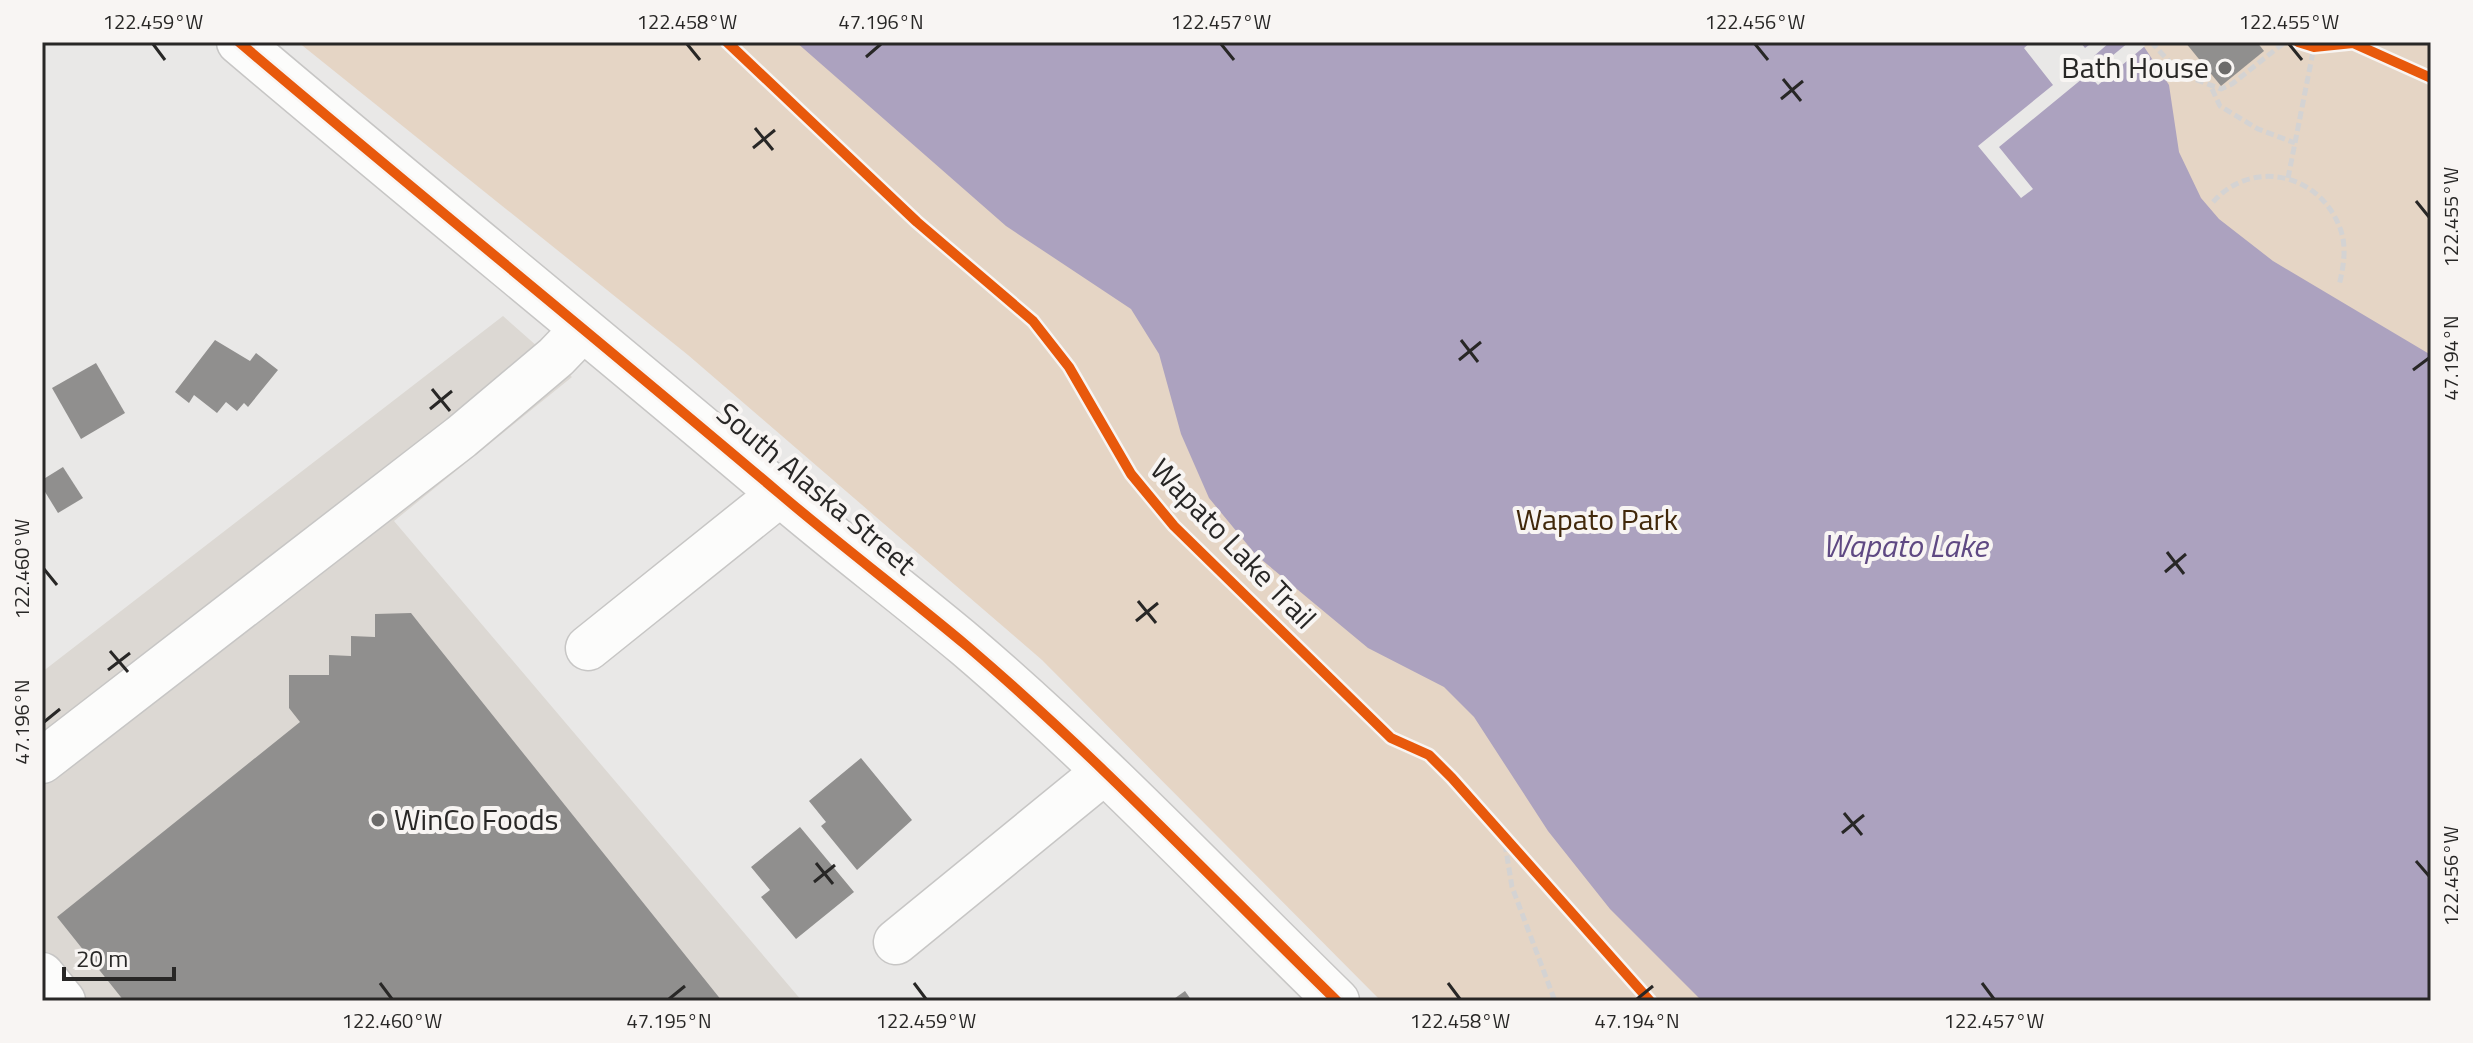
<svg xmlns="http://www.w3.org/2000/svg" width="2473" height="1043" viewBox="0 0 2473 1043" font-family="'Titillium Web',sans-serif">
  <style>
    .built { fill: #dcd8d3 }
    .green { fill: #e5d5c5 }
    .water { fill: #aca2bf }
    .pier { fill: #e9e8e7 }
    .building { fill: #908f8e }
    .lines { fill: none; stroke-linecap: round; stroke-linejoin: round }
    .minor-casing { stroke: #c7c6c5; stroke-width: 47 }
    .path { stroke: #d4d3d3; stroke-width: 5; stroke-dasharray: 8 4; stroke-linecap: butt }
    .minor { stroke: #fcfcfb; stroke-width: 44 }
    .cycleway-casing { stroke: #f8f5f3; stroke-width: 15 }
    .cycleway { stroke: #e8590c; stroke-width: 10 }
    .ticks { fill: none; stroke: #282726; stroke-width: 3 }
    .poi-dot { fill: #6c6b6a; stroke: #f8f5f3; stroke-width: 3 }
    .labels { text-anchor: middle; stroke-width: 8; stroke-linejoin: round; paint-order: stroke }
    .poi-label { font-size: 30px; fill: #282726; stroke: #f8f5f3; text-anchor: end }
    .street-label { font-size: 30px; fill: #282726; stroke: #f8f5f3 }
    .park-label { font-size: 30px; fill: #41280a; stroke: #f8f5f3 }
    .water-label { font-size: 32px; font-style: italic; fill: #5f4983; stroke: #f8f5f3 }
    .neatline { fill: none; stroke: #282726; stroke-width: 3 }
    .ticks-label { font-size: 20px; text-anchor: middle; fill: #282726 }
  </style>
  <rect width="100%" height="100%" fill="#e9e8e7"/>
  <polygon class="built" points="503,316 572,377 394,521 802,1001 42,1001 42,672"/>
  <polygon class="green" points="298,42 2431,42 2431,1001 1381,1001 1042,660 688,355"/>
  <polygon class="water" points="796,42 2141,42 2169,85 2179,152 2201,198 2219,219 2273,261 2431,355 2431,1001 1702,1001 1610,909 1548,831 1474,717 1444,687 1368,648 1256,555 1209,498 1181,434 1159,354 1131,309 1006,226"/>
  <polygon class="pier" points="2031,42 2080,42 2085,48 2093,42 2110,42 2094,56 2101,65 2129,42 2141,42 2145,46 2098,85 2088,74 1999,147 2033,189 2021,198 1978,146 2053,85 2024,48"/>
  <g class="building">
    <polygon points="2185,42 2257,42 2264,51 2221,86"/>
    <polygon points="215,340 250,361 256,353 278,370 248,407 244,403 237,411 226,402 217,413 194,395 189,403 175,392"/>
    <polygon points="96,363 125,413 81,439 52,388"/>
    <polygon points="63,467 83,498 58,513 42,487 42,480"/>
    <polygon points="411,613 426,632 722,1001 124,1001 57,917 300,722 289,708 289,675 329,675 329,655 351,656 351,636 375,637 375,614"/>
    <polygon points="861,758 912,820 857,870 821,826 826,822 809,801"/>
    <polygon points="800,827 854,892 796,939 761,897 770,890 751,867"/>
    <polygon points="1185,991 1192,1001 1171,1001"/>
  </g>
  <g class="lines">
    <g class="minor-casing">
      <g id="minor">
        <path d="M239 42C418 194 600 341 779 493 840 545 905 594 967 646 1097 757 1215 882 1337 1001"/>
        <polyline points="588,648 780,494"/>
        <polyline points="42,761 461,437 556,357 581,331"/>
        <polyline points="896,942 1104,772"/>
        <polyline points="42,975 63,1001"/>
      </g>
    </g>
    <g class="path">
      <polyline points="727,42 917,222 1033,321 1069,367 1131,474 1174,526 1391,738 1429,755 1452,778 1650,1001"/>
      <polyline points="2151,42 2181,74 2221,89 2232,84 2285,42"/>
      <polyline points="2298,42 2314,47 2353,43 2431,78"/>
      <polyline points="2212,89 2220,106 2258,129 2295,143"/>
      <polyline points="2288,178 2314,47"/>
      <path d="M2213 202C2253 157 2322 174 2341 231 2347 249 2343 268 2339 286"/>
      <polyline points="1503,832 1512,887 1555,1001"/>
    </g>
    <use href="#minor" class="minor"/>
    <g class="cycleway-casing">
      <g id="cycleway">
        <path d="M239 42C418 194 600 341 779 493 840 545 905 594 967 646 1097 757 1215 882 1337 1001"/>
        <polyline points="727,42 917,222 1033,321 1069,367 1131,474 1174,526 1391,738 1429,755 1452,778 1650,1001"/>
        <polyline points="2298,42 2314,47 2353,43 2431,78"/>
      </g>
    </g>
    <use href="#cycleway" class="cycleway"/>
  </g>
  <path class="ticks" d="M153 44 165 60M687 44 700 60M1221 44 1234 60M1755 44 1768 60M2289 44 2302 60M866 57 881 44M1783 79 1801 101M1781 99 1803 81M755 128 773 150M753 148 775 130M2416 201 2429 217M1461 340 1478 362M1459 360 1481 342M2413 370 2429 358M432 389 450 411M430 409 452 391M2167 552 2184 574M44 569 57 585M2165 572 2186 554M1138 601 1156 623M1136 621 1158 603M110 651 128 672M108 670 130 653M44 722 60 709M1844 813 1862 835M1842 833 1864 815M2416 861 2429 876M816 863 833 884M814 882 835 865M380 983 392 999M914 983 926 999M1448 983 1460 999M1982 983 1994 999M669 999 685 986M1637 999 1653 986"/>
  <g class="poi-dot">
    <circle cx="2225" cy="68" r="8"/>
    <circle cx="378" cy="820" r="8"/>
  </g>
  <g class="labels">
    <g class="poi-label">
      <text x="2209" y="78">Bath House</text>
      <text x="394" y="830" text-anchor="start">WinCo Foods</text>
    </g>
    <g class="street-label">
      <text transform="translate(816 489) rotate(40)" y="10">South Alaska Street</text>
      <text transform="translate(1233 544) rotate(46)" y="10">Wapato Lake Trail</text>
    </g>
    <g class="park-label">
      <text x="1597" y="530">Wapato Park</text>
    </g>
    <g class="water-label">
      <text x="1905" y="557">Wapato Lake</text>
    </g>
  </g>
  <rect width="2473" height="1043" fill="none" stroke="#f8f5f3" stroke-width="88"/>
  <path d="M64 967v12h110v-12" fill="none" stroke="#282726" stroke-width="4"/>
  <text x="76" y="967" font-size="24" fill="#282726" stroke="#f8f5f3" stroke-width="6" paint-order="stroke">20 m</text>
  <rect x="44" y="44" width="2385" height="955" class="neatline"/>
  <g class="ticks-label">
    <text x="153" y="29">122.459°W</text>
    <text x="687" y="29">122.458°W</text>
    <text x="881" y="29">47.196°N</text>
    <text x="1221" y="29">122.457°W</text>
    <text x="1755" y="29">122.456°W</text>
    <text x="2289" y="29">122.455°W</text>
    <text transform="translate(2451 217) rotate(-90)" y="7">122.455°W</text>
    <text transform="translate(2451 358) rotate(-90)" y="7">47.194°N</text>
    <text transform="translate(22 569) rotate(-90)" y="7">122.460°W</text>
    <text transform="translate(22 722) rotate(-90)" y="7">47.196°N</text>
    <text transform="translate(2451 876) rotate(-90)" y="7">122.456°W</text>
    <text x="392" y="1028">122.460°W</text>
    <text x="669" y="1028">47.195°N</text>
    <text x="926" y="1028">122.459°W</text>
    <text x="1460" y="1028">122.458°W</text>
    <text x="1637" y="1028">47.194°N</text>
    <text x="1994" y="1028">122.457°W</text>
  </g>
</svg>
